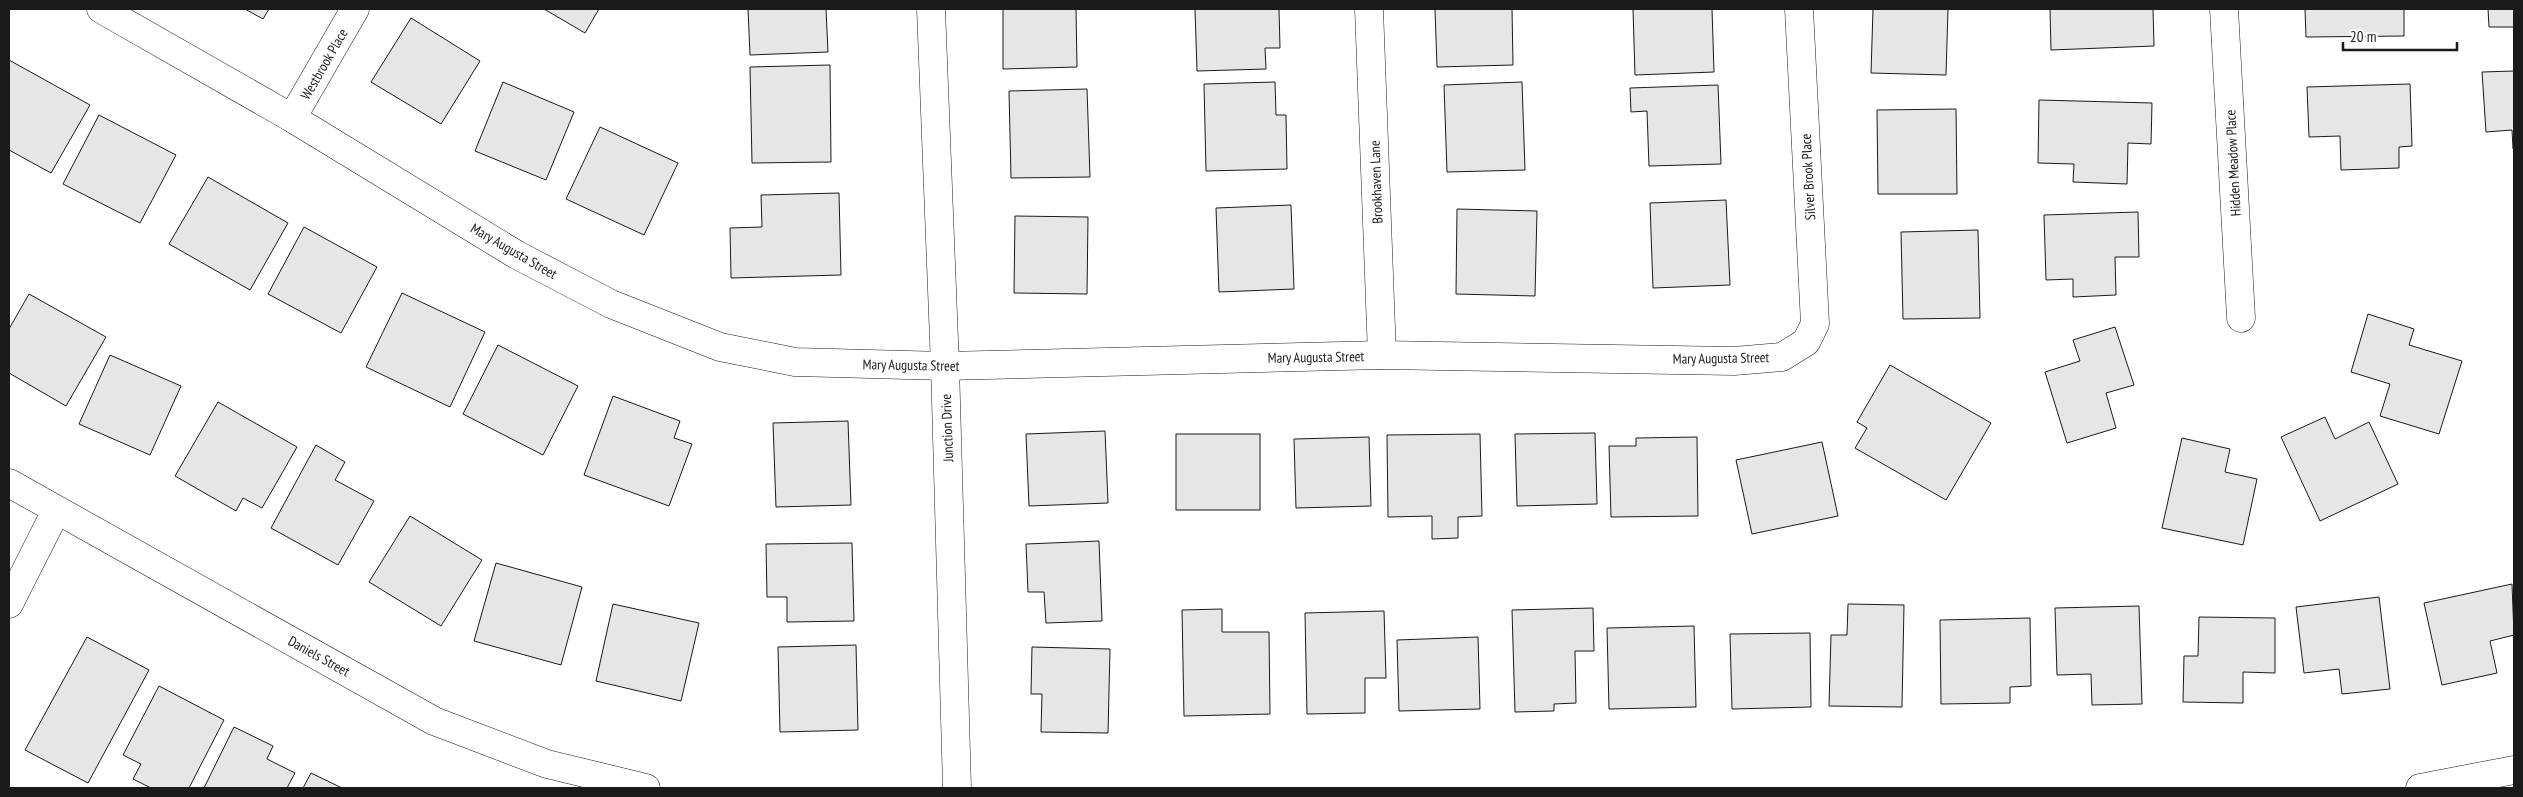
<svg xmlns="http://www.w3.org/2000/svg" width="2523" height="797" viewBox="0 0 2523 797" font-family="'PT Sans Narrow',sans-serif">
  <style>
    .building { fill: #e6e6e6; stroke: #1a1a1a }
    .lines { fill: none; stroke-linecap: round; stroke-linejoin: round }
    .minor-casing { stroke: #1a1a1a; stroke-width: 29 }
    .minor { stroke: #fff; stroke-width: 28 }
    .labels { text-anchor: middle; stroke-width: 4; stroke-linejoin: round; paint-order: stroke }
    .street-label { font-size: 14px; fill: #1a1a1a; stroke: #fff }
  </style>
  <rect width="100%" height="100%" fill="#fff"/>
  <g class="building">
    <polygon points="245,9 269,9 263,19"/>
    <polygon points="544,9 599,9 585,33"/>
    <polygon points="748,9 826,9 828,52 750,55"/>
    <polygon points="1003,9 1076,9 1077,67 1003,69"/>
    <polygon points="1195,9 1279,9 1280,48 1265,48 1266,69 1197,71"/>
    <polygon points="1435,9 1512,9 1513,65 1437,67"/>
    <polygon points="1633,9 1712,9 1714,72 1635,75"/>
    <polygon points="1873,9 1948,9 1946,75 1871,73"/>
    <polygon points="2050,9 2153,9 2154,46 2051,50"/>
    <polygon points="2305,9 2404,9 2404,36 2306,37"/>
    <polygon points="2488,9 2514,9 2514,27 2489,27"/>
    <polygon points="411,18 480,61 441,124 371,82"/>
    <polygon points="9,60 90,105 51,173 9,150"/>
    <polygon points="830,65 831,162 752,163 750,67"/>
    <polygon points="2514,71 2514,149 2513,149 2512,130 2486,132 2482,72"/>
    <polygon points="503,82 574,112 546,180 475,151"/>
    <polygon points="1275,82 1276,115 1286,115 1287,169 1206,171 1204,84"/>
    <polygon points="1522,82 1525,170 1447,172 1444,85"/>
    <polygon points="2410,84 2412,146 2399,147 2399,168 2341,170 2340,136 2309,137 2307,87"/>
    <polygon points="1718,85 1721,164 1649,166 1647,111 1631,112 1630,88"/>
    <polygon points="1087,89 1090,177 1011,178 1009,91"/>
    <polygon points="2039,100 2152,103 2151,144 2128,143 2127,184 2073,182 2074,164 2038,163"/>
    <polygon points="1956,109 1957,194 1878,194 1877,110"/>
    <polygon points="99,115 176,155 140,223 63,184"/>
    <polygon points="600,127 678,163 644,235 566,199"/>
    <polygon points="208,177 288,223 250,290 169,244"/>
    <polygon points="839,193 841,275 731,278 730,228 762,227 761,195"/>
    <polygon points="1726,200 1730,285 1653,288 1650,203"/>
    <polygon points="1291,205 1294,289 1219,292 1216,208"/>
    <polygon points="1457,209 1537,211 1535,296 1456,294"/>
    <polygon points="2138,212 2139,257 2115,257 2116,295 2073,297 2073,279 2046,280 2044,215"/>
    <polygon points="1015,216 1088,217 1087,294 1014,293"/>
    <polygon points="304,227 377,267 341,333 268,294"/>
    <polygon points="1978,230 1980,318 1903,319 1901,232"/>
    <polygon points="402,293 485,332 450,407 366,367"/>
    <polygon points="29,294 106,337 66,406 9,373 9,329"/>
    <polygon points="2368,314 2414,329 2409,345 2462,361 2439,434 2380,416 2390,384 2351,372"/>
    <polygon points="2115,327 2134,385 2106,393 2116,428 2067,443 2045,372 2080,361 2073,340"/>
    <polygon points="498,345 578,386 543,455 463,414"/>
    <polygon points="110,355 181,386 150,455 79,424"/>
    <polygon points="1890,365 1991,423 1946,500 1855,448 1867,428 1857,422"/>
    <polygon points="613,396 680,421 674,438 692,444 669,506 584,475"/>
    <polygon points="218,402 297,447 262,508 243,498 236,511 175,476"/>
    <polygon points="2325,417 2335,439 2369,422 2398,484 2320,521 2281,437"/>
    <polygon points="848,421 851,505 776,507 773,423"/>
    <polygon points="1105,431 1108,503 1029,506 1026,434"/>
    <polygon points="1595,433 1597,504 1517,506 1515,434"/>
    <rect x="1176" y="434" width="84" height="76"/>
    <polygon points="1480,434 1482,516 1458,517 1458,538 1432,539 1432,516 1388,517 1387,435"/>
    <polygon points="1369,437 1371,506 1296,508 1294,439"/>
    <polygon points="1697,437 1698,516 1611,517 1609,446 1636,446 1636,438"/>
    <polygon points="2182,438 2230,449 2225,472 2257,479 2243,545 2162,528"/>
    <polygon points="1822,442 1838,516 1752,534 1736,460"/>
    <polygon points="316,445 345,462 335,480 374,501 338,565 271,528"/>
    <polygon points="410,516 482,560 441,626 369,582"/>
    <polygon points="1099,541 1102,621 1046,623 1044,592 1028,592 1026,544"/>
    <polygon points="852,543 854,621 787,622 787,597 767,597 766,544"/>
    <polygon points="496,563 582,587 561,665 474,641"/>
    <polygon points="2512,584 2514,635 2490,641 2497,673 2442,685 2424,603"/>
    <polygon points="2379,597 2390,689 2342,694 2339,669 2304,673 2296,607"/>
    <polygon points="613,604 699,623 681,701 596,681"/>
    <polygon points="1848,604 1904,605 1902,707 1829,706 1831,635 1847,635"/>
    <polygon points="2139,606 2142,704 2092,705 2091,674 2057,675 2055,608"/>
    <polygon points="1593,608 1594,651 1575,651 1576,703 1554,704 1554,711 1515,712 1512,610"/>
    <polygon points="1222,609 1222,632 1269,632 1270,714 1184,716 1182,610"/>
    <polygon points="1384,611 1386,678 1365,678 1365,713 1307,714 1305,613"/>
    <polygon points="2199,617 2275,618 2275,673 2243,672 2243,703 2183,702 2184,656 2198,656"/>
    <polygon points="2030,618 2031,686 2010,687 2010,703 1941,704 1940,620"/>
    <polygon points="1694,626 1696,707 1609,709 1607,628"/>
    <polygon points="1810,633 1811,707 1732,709 1730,634"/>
    <polygon points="87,637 149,670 88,783 25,750"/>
    <polygon points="1478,637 1480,709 1399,711 1397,640"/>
    <polygon points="856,645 858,730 780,732 778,647"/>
    <polygon points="1032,647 1110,649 1108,733 1041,732 1042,694 1031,694"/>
    <polygon points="159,686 224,720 189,788 151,788 133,779 141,764 123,755"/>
    <polygon points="234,727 273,746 267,759 295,773 287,788 204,788"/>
    <polygon points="311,773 342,788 303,788"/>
  </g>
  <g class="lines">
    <g class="minor-casing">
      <g id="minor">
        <polyline points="101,9 292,118 517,255 611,304 720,347 795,362 945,366 1382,355 1734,361 1782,357 1806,342 1815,324 1799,9"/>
        <polyline points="931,9 945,366 957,788"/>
        <polyline points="1369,9 1382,355"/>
        <polyline points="2224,9 2241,318"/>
        <polyline points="292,118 355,9"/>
        <polyline points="9,483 434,721 547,764 646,788"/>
        <polyline points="9,604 56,511"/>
        <polyline points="2420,788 2514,770"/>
      </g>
    </g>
    <use href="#minor" class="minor"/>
  </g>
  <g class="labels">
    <g class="street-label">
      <text transform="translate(324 64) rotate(-60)" y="5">Westbrook Place</text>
      <text transform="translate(2233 163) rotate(-93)" y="5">Hidden Meadow Place</text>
      <text transform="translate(1808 177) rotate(-93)" y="5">Silver Brook Place</text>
      <text transform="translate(1376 182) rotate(-92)" y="5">Brookhaven Lane</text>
      <text transform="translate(514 251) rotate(30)" y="5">Mary Augusta Street</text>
      <text transform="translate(1316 357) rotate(-1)" y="5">Mary Augusta Street</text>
      <text transform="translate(1721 358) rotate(-1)" y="5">Mary Augusta Street</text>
      <text transform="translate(911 365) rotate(1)" y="5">Mary Augusta Street</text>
      <text transform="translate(947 428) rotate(-92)" y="5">Junction Drive</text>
      <text transform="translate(319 656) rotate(29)" y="5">Daniels Street</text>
    </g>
  </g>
  <rect width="2523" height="797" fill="none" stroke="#1a1a1a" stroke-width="20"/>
  <path d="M2343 42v8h114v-8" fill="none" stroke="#1a1a1a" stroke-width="2.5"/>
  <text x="2350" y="42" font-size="15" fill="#1a1a1a" stroke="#ffffff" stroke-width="4" paint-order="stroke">20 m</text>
</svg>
